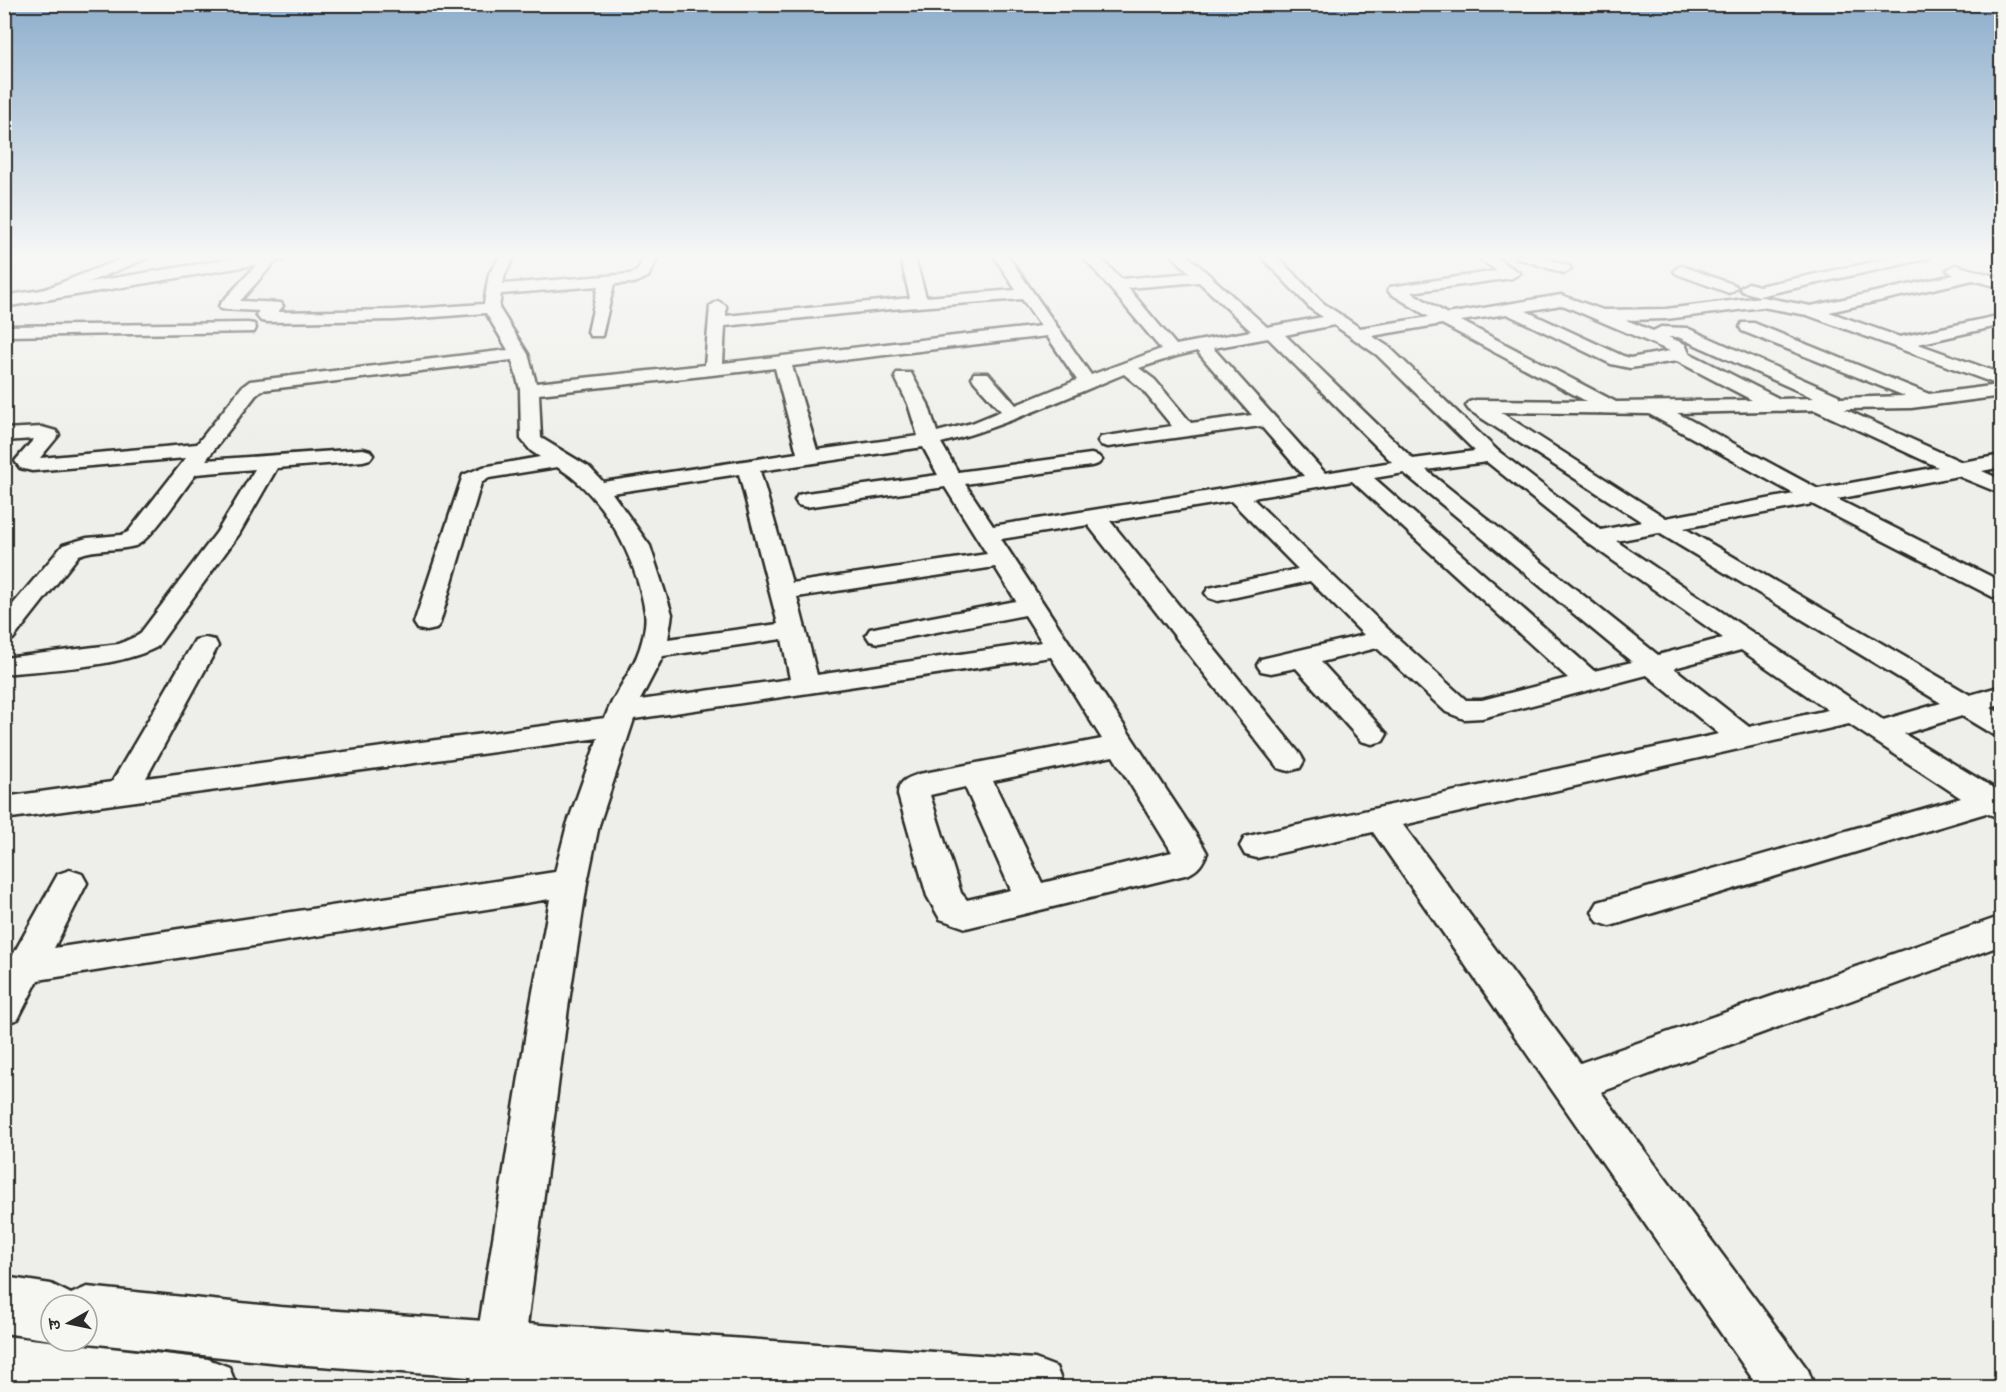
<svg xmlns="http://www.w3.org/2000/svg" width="2006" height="1392" viewBox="0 0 2006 1392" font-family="Kalam,'Playpen Sans Deva',sans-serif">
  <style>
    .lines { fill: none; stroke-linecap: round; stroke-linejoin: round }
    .street-casing { stroke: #2b2b2b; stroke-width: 5 }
    .secondary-casing { stroke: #2b2b2b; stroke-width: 5 }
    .street { fill: #f6f6f2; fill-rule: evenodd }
    .secondary { fill: #f6f6f2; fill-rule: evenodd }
  </style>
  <rect width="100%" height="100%" fill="#eeeeea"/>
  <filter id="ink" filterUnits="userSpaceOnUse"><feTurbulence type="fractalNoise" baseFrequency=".0167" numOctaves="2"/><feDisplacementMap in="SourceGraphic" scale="12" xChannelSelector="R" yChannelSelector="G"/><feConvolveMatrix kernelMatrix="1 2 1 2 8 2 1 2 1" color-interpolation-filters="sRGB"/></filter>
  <g filter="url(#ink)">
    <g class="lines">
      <g class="street-casing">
        <g id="street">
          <polygon points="131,255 150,255 148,258 47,299 35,299 33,296 35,293"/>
          <path d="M266 255 280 256 240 301 281 303 283 306 278 312 395 310 484 304 489 274 501 255H515L505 274 503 284 631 274 637 271 645 255H659L648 277 634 283 614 284 602 336H590L588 332 598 286 501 294 499 308 528 354 536 383 705 365 710 306 718 301 726 306V316L910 298 900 255H914L926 297 1016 290 993 255H1007L1091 375 1161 349 1082 255H1097L1121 279 1190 273 1172 255H1187L1267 327 1323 317 1311 309 1260 255H1275L1323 303 1360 328 1429 317 1390 293 1388 290 1390 287 1497 271 1475 255H1492L1520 273 1512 278 1411 292 1447 314 1561 295 1603 310 1666 309 1762 297 1811 306 1954 275 1947 270 1955 265 2002 278V288L1973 280 1829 312 1900 337 2002 315V325L1918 344 2002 374V396L1911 408 1844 409 1962 462 2002 455V467L1982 471 2002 480V494L1958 476 1837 499 2002 582V599L1993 597 1812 504 1684 528 1970 695 2002 686V704L1991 708 2002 714V736L1992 734 1962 716 1904 734 2002 793V819L1986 813 1610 926 1598 922 1592 912 1598 902 1961 798 1849 724 1403 825 1580 1063 2002 916V945L1601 1092 1808 1370 1815 1388H1759L1373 832 1257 858 1245 855 1240 846 1245 837 1257 834 1719 734 1647 675 1482 718 1464 719 1446 712 1377 648 1321 662 1387 734 1383 741 1372 744 1361 741 1296 668 1271 673 1261 671 1257 665 1261 659 1364 635 1310 581 1218 601 1209 598 1205 593 1209 588 1298 569 1231 501 1110 521 1300 754 1304 761 1300 768 1289 771 1278 768 1088 525 1001 539 1202 844 1207 853C1202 864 1199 869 1189 874L966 928 940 919 927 896 898 795C898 781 907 778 919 774L1102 739 1051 657 634 719 599 825 587 883 568 1008 519 1388H469L530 1008 550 899 38 980 18 1019 4 1024V971L58 874 70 870 82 874 87 883 54 948 555 872 567 825 598 738 4 819V797L112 782 195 640 205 638 215 640 218 646 146 778 605 718C613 694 632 673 640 648 643 639 647 622 645 612 637 560 604 494 557 467L489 478 481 483 440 623 436 629 427 631 418 629 414 623 463 475 483 467 540 457 531 451 521 439 520 389 512 360 262 390 256 395 206 460 363 449 370 451 373 455 370 459 363 461 277 468 239 534 157 647C116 668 51 669 4 674V658L119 644 139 635 217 532 255 469 196 474C184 489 151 541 135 546 117 551 97 548 79 555L13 639 4 641V615L63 545 87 538 121 535 128 532 186 458 32 471 20 468 15 461 34 439 4 441V429L42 427 56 431 59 435 40 458 197 444 242 387 250 381 508 350 486 313 395 320 267 322 261 321 256 315 259 311 221 309 219 306 221 303ZM1199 282 1251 331 1176 345 1128 288ZM1022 299 1041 326 723 363 725 326 891 309ZM1561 305 1565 306 1670 351 1630 358 1623 356 1526 311ZM1762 307 1807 315 1999 385 1929 394 1754 323H1742L1740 327 1742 331 1905 396 1840 398 1838 395 1687 328 1661 327 1653 331 1626 320 1666 319ZM1507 314 1611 364 1630 368 1677 361 1752 400 1616 402 1461 321ZM1442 324 1586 401 1476 400 1469 402 1466 406 1469 410 1642 522 1601 530 1498 451 1389 347 1372 336ZM1334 325 1377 355 1475 451 1413 459 1285 335ZM1047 336 1077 380 1016 405 988 373H974L972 377 974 381 1001 411 972 423 937 432 928 404 913 377 911 373H897L895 377 908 404 918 436 817 450 792 366ZM1668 337H1678L1814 398 1780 399 1689 353 1685 344ZM1268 338 1392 462 1325 473 1213 348ZM1197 351 1252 415 1191 423 1155 380 1139 368 1176 356ZM775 368 797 453 603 482 589 467 541 438 539 394ZM1124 374 1141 388 1172 426 1101 437 1098 441 1101 445 1108 447 1261 426 1304 476 993 526 965 484 1091 466 1098 464 1102 460 1098 456 1091 454 958 472 941 443C1005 426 1063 399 1124 374ZM1815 410 1938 467 1818 489 1677 413ZM1500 412 1649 414 1794 494 1666 518ZM923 447 938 475 806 493 798 495 795 500 798 505 806 507 945 487 987 554 792 583 760 471ZM1487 462 1588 543 1723 638 1658 655 1426 470ZM1404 473 1632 662 1594 671 1374 478ZM739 474 778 624 668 639 672 614 650 546 612 493ZM1352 481 1568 678 1482 700H1466L1392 633 1252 498ZM1659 533 1941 703 1883 720 1616 541ZM995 567 1016 601 879 627 870 629 866 635 870 641 879 643 1025 615 1042 642 817 675 797 597ZM782 639 790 679 640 700 663 656ZM1741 650 1828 710 1749 727 1674 668ZM1113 756 1172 852 1042 883 993 781ZM965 787 1011 890 967 900 961 893 930 795Z"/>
          <polygon points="1515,255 1536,255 1569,266 1571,269 1564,273 1517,258"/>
          <polygon points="1907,255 1933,255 1926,259 1759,296 1742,291 1740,288 1748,283 1759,286"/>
          <polygon points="1682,266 1735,285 1737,288 1729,293 1677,274 1674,271 1677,268"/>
          <polygon points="248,323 254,324 256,328 254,332 4,336 4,326"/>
        </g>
      </g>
      <g class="secondary-casing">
        <g id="secondary">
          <polygon points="255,255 292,255 284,260 4,307 4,296"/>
          <polygon points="4,1277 51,1284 71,1294 87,1287 280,1307 1035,1359 1056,1367 1064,1388 620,1388 280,1363 87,1343 83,1341 87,1341 87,1305 51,1305 51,1340 4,1333"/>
          <polygon points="4,1336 208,1359 229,1367 237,1388 4,1388"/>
        </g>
      </g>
      <use href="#street" class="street"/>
      <use href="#secondary" class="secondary"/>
    </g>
  </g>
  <linearGradient id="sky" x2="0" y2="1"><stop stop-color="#8daecc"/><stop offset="0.57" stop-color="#f7f7f6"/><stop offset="1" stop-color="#f7f7f6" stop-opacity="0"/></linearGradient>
  <rect width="2006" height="450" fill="url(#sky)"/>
  <rect width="2006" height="1392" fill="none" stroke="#f6f6f2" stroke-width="24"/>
  <rect x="12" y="12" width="1982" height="1368" fill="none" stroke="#2b2b2b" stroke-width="2" filter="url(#ink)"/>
  <g transform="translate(69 1323) rotate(261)"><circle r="28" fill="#f6f6f2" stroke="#a5a5a2" stroke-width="1.5"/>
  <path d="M0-4.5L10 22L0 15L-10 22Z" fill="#2b2b2b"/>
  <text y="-9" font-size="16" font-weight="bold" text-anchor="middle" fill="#2b2b2b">उ</text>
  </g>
</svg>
